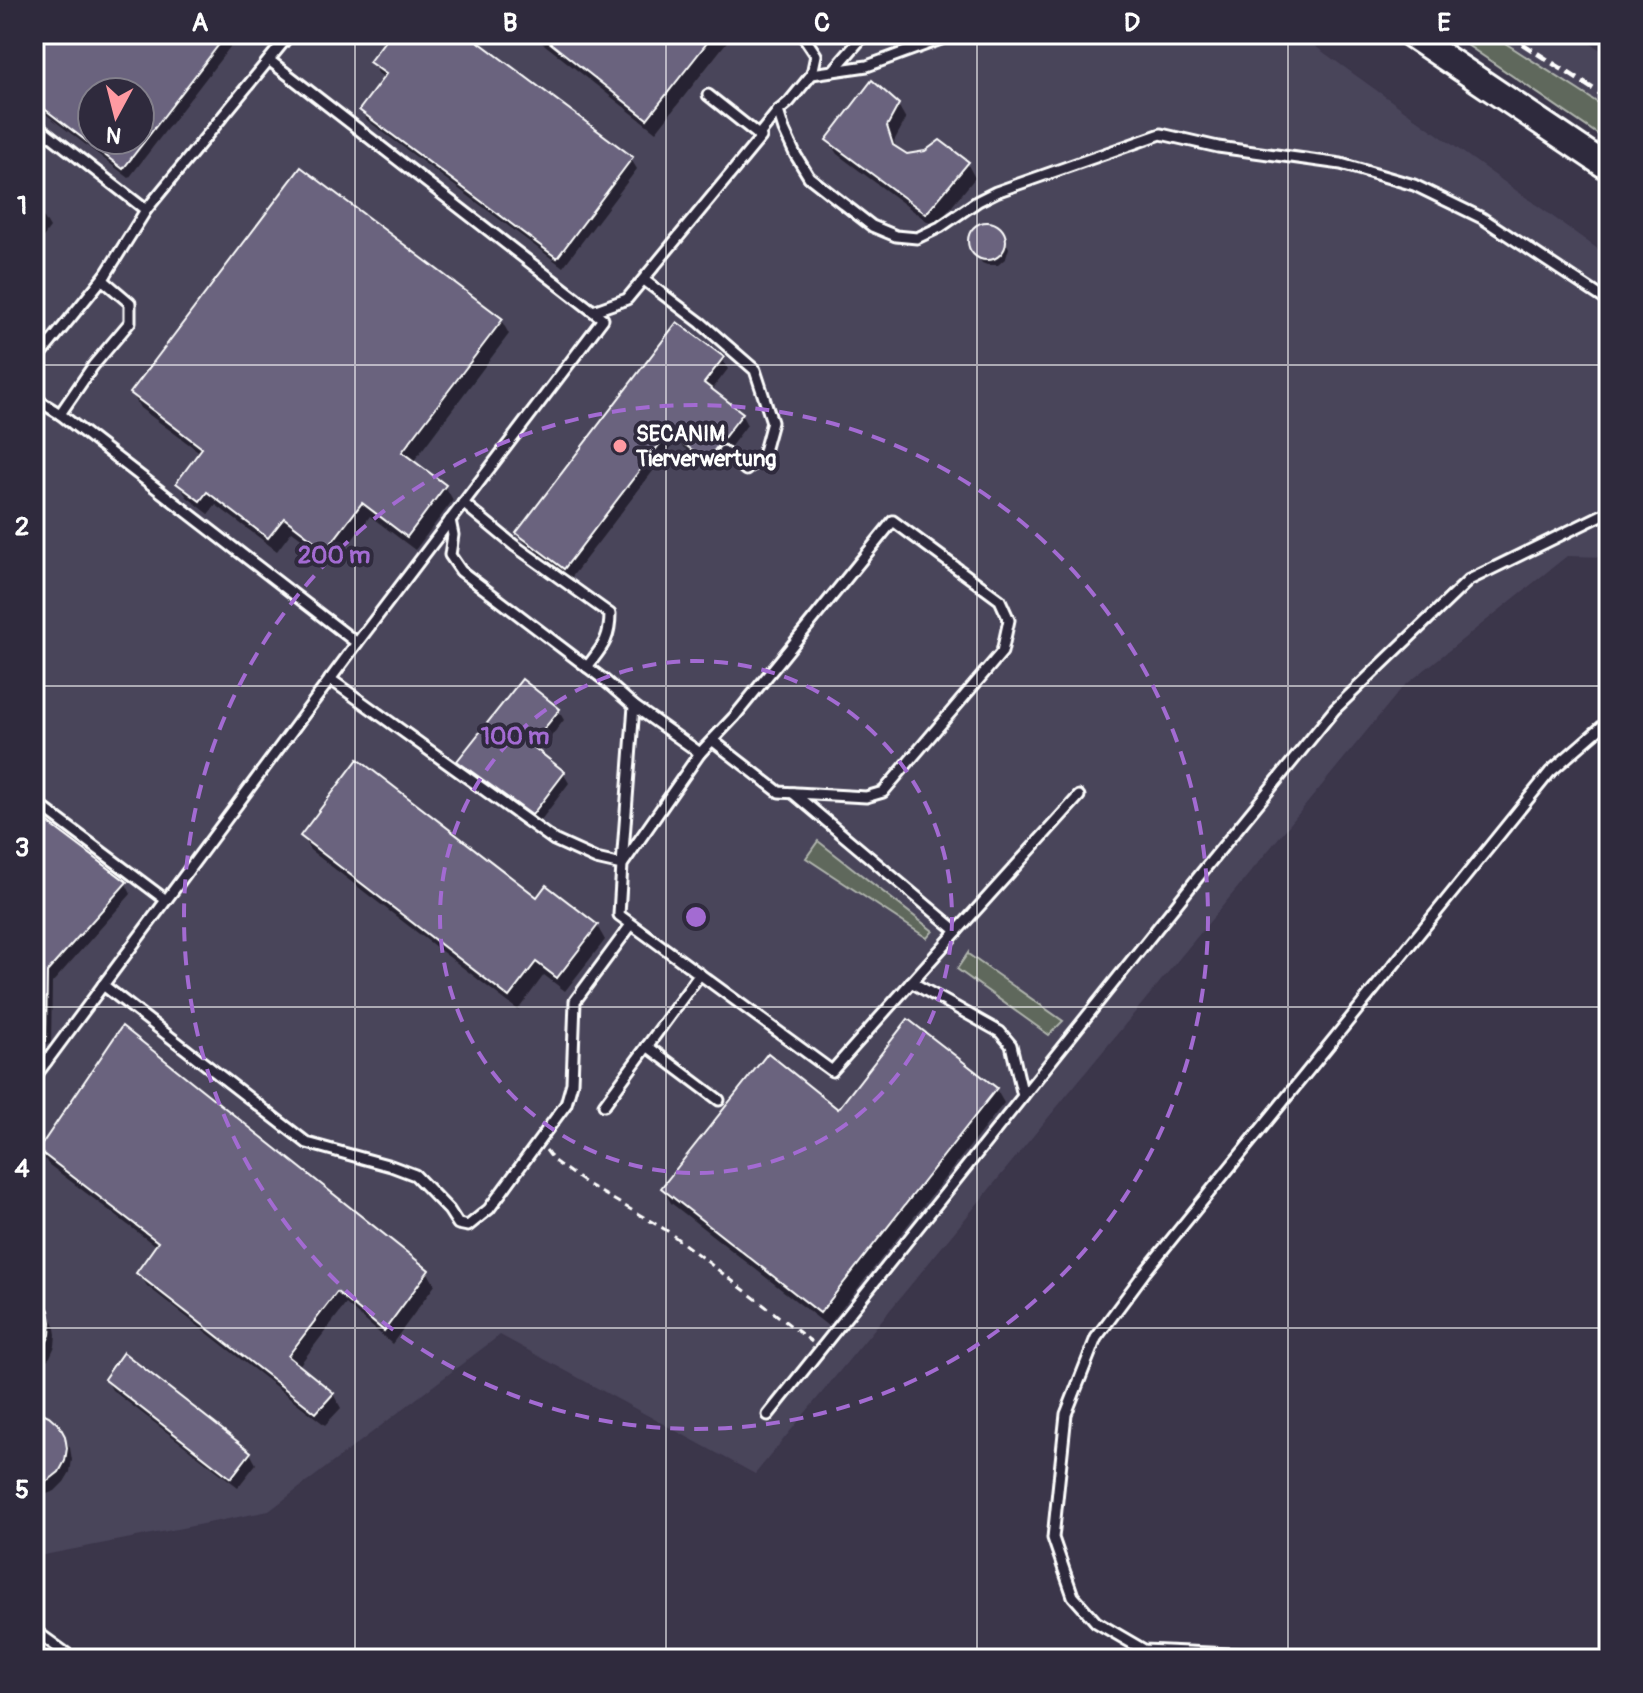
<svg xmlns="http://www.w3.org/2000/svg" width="1643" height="1693" viewBox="0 0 1643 1693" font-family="Pangolin,sans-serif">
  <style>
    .built { fill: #49445a; fill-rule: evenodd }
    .green { fill: #5f685b; stroke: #afb4ad; stroke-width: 2 }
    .shadow { fill: #0007; fill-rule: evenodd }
    .building { fill: #6a647e; stroke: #fff; stroke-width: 2; fill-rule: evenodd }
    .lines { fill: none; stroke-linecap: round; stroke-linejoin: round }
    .service-casing { stroke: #fff; stroke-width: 15 }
    .tertiary-casing { stroke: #fff; stroke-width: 30 }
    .path { stroke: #fff; stroke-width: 3; stroke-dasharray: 8 6; stroke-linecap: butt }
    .service { stroke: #2f2a3d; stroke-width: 9 }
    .tertiary { stroke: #2f2a3d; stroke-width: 24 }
    .rail { stroke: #fff; stroke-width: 5; stroke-dasharray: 12 6; stroke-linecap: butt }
    .grid { fill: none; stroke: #fff; stroke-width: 2; stroke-opacity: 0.55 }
    .ring { fill: none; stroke: #a36bd2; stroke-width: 4; stroke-dasharray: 14 10 }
    .poi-dot { fill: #ff9aa2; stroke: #2f2a3d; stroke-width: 3 }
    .labels { text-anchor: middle; stroke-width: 8; stroke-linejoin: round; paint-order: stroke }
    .poi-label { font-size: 22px; font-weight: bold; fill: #fff; stroke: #2f2a3d; text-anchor: start }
    .centre { fill: #a36bd2; stroke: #2f2a3d; stroke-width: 4 }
    .ring-label { font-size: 24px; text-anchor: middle; font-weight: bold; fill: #a36bd2; stroke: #2f2a3d; stroke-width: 8; stroke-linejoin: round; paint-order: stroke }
    .neatline { fill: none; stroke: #fff; stroke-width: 3 }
    .grid-label { font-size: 26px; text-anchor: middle; font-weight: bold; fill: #fff }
  </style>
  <rect width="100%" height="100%" fill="#3b364a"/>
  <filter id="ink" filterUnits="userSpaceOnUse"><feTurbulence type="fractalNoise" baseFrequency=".0125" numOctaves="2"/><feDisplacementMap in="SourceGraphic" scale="16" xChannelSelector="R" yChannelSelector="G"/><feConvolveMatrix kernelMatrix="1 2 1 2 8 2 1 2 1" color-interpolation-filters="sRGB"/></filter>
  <g filter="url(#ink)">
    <g class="built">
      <path d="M34 34H1298L1609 257V557L1567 556 1402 688 755 1474 500 1335 269 1511 34 1557ZM92 92H140V140H92Z"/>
      <polygon points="1491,34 1575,34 1609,55 1609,110"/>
    </g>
    <g class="green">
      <polygon points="1451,34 1491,34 1609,110 1609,142"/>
      <polygon points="818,841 933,931 927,938 806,858"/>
      <polygon points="968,953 968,954 1063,1021 1049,1035 957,969"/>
    </g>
    <g class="shadow">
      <path d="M34 34H240L129 178 34 105ZM92 92H140V140H92Z"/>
      <polygon points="393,34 401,34 412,42 418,34 464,34 631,159 637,169 563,267 367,120 361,110 385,78 378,73 372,62"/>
      <polygon points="531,34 733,34 656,132"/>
      <polygon points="898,105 906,119 894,141 897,150 907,157 967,163 975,178 935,227 837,154 828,140"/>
      <polygon points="34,210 44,218 50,228 34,249"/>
      <polygon points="991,225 1000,230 1009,248 1006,258 998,265 987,265 982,263 971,246 972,234 980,226"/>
      <polygon points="501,320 509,334 413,462 445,486 453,500 415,550 370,516 335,563 292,531 277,551 216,505 209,514 187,497 178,483 201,453 140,408 132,393"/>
      <polygon points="722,359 728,369 711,391 741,414 747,425 713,470 676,441 571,578 525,543 519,533"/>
      <polygon points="558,710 564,720 538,753 563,773 569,783 538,824 466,772 460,761"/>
      <polygon points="34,815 126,884 131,894 52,983 51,1046 34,1034"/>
      <polygon points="302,836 597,926 605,940 565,991 544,975 518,1010 310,850"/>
      <polygon points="996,1089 1004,1103 828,1326 671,1203 663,1188 838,1112"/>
      <polygon points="40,1150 427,1271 435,1285 392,1344 346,1304 298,1367 333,1394 341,1408 325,1425 147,1286 139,1273 157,1247 48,1164"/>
      <polygon points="34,1295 41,1301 54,1323 56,1334 55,1346 50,1357 41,1365 34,1369"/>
      <polygon points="106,1379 250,1453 256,1464 238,1487 112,1390"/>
      <polygon points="34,1413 57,1426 70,1448 72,1460 70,1472 64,1482 55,1491 44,1495 34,1496"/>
    </g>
    <g class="building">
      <path d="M34 34H227L123 169 34 101ZM92 92H140V140H92Z"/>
      <polygon points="390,34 404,34 411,39 416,34 468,34 633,157 557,258 359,110 386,74 369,62"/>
      <polygon points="539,34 714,34 647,119"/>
      <polygon points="872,80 899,104 887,126 893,145 907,154 925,151 940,140 969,162 926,214 826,140"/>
      <polygon points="301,167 503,319 402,452 446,485 407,537 362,503 326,550 284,518 268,538 207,492 200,501 176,483 202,448 130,393"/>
      <circle cx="987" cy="241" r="19"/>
      <polygon points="677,322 724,357 704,383 743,413 706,461 669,432 564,569 516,533"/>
      <polygon points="522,679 560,709 531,745 565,772 532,815 457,761"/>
      <polygon points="358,759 537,897 546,885 598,925 557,978 536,962 509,997 300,836"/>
      <polygon points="34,812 127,882 47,972 46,1041 34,1041"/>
      <polygon points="908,1019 997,1088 820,1313 661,1188 768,1053 838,1109"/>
      <polygon points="122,1026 429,1270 384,1331 337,1292 288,1356 334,1393 316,1413 136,1273 158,1242 38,1150"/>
      <polygon points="34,1286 49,1310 51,1322 50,1335 34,1367"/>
      <polygon points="123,1352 251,1452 231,1478 104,1379"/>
      <polygon points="34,1409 49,1416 59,1425 65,1436 67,1448 65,1461 59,1472 49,1480 34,1487"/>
    </g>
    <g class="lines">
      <g class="service-casing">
        <g id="service">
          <polyline points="269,60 603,319 357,643"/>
          <polyline points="833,71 865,34"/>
          <polyline points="812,74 867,66 955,34"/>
          <polyline points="778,111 784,130 795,154 809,177 872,226 896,236 917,238 940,227 978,201 996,192 1161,134 1218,147 1341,164 1414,185 1482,218 1609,302"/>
          <polyline points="34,123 146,210 290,34"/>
          <polyline points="758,136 778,111 789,102 812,74 816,55 802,34"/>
          <polyline points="644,280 701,323 755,370 772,422 763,455 746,470 723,451"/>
          <polyline points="593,311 627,299 761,137 708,95"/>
          <polyline points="34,363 106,274 146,210"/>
          <polyline points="34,398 60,414 93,366 130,322 130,303 103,280 106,274"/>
          <path d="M463 503 515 546 610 614C610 640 602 647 587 667"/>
          <polyline points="330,679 554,840 596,859 622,865 634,706 603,679 461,571 450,555 453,535 450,520"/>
          <polyline points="634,706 700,753 735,716 893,521 1000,600 1009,620 1002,652 883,792 866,797 779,792 712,740"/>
          <polyline points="700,753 622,865 619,915 832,1071 957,931"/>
          <polyline points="793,793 957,931 1079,796"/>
          <polyline points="34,801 166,900"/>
          <polyline points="911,982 1000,1032 1011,1045 1023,1096"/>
          <polyline points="103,985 307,1143 391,1166 415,1175 449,1210 458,1224 468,1226 489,1209 566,1104 572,1083 575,1001 631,925"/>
          <polyline points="647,1046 719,1100"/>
          <polyline points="34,1052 46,1062 34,1078"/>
          <polyline points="46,1062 357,643 60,414"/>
          <polyline points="604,1105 700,974"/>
          <polyline points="768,1415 1203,871 1335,709 1469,580 1606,513 1609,513"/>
          <polyline points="34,1630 74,1659"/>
          <polyline points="1342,1659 1144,1650 1096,1622 1073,1596 1053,1538 1066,1414 1096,1338 1145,1272 1550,772 1605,724 1609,723"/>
        </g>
      </g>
      <g class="tertiary-casing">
        <polyline id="tertiary" points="1410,34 1609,168"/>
      </g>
      <polyline class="path" points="546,1150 554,1161 585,1183 666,1230 812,1342"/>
      <use href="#service" class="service"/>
      <use href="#tertiary" class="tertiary"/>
      <polyline class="rail" points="1507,34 1609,99"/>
    </g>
  </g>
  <path class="grid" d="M355 34V1659M666 34V1659M977 34V1659M1288 34V1659M34 365H1609M34 686H1609M34 1007H1609M34 1328H1609"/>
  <g class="ring">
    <circle cx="696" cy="917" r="256"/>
    <circle cx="696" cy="917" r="512"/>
  </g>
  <circle class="poi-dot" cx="620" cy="446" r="8"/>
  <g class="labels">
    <g class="poi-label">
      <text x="636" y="441">SECANIM<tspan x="636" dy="25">Tierverwertung</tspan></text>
    </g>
  </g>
  <circle cx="696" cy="917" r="12" class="centre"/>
  <g class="ring-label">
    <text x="334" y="563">200 m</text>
    <text x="515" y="744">100 m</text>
  </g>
  <rect width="1643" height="1693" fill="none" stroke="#2f2a3d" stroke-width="88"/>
  <g transform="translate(116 116) rotate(187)"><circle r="38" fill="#2f2a3d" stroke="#827f8b" stroke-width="2"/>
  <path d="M0-6L14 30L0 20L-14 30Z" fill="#ff9aa2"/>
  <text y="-12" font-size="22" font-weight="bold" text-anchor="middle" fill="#ffffff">N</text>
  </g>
  <rect x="44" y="44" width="1555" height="1605" class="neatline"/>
  <g class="grid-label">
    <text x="200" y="31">A</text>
    <text x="510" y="31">B</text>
    <text x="822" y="31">C</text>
    <text x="1132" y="31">D</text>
    <text x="1444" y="31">E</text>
    <text x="22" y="214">1</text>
    <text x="22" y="535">2</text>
    <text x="22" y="856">3</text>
    <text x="22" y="1177">4</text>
    <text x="22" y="1498">5</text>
  </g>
</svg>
